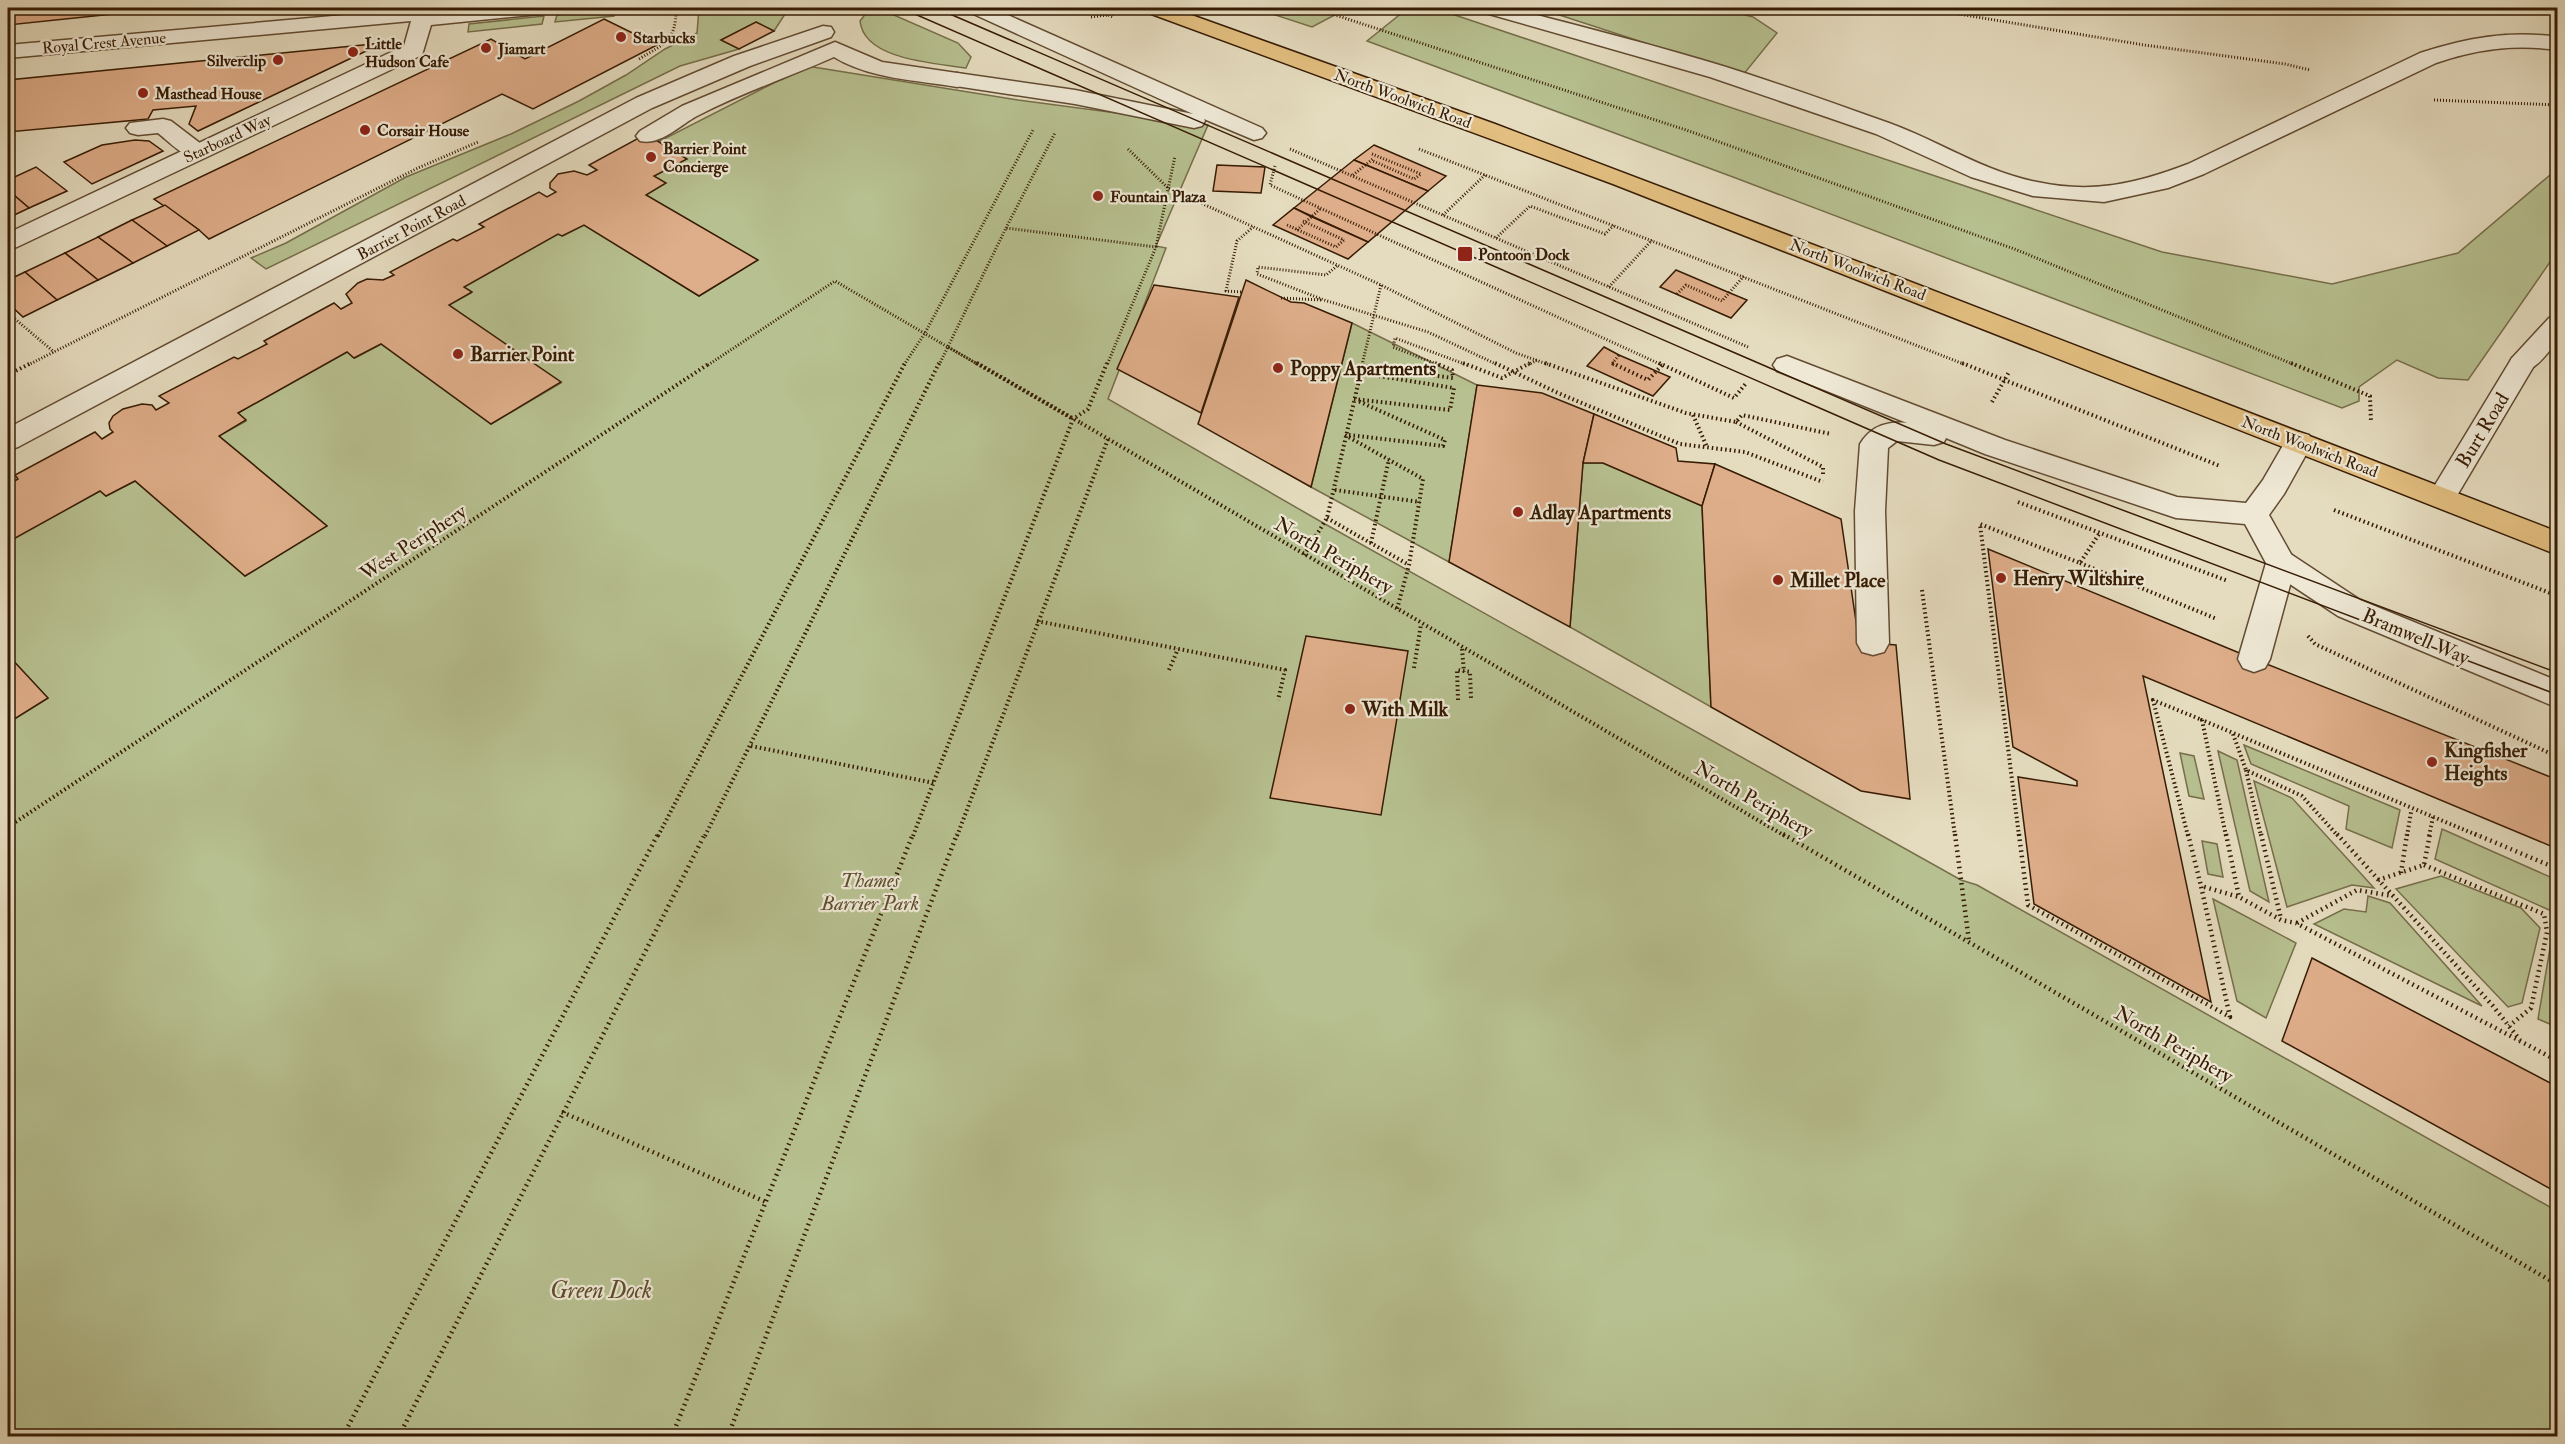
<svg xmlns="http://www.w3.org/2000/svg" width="2565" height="1444" viewBox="0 0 2565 1444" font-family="'IM FELL Double Pica',serif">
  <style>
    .green { fill: #b7c090; stroke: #766e4a; stroke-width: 1.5 }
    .building { fill: #dead89; stroke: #361b03; stroke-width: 1.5 }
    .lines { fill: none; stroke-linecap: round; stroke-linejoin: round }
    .lane-casing { stroke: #624b32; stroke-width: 3 }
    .street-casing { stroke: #624b32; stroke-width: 3 }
    .primary-casing { stroke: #361b03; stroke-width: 3 }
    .path-far2 { stroke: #361b03; stroke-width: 3; stroke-dasharray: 1 2; stroke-linecap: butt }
    .path-far1 { stroke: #361b03; stroke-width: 4; stroke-dasharray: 1.5 3; stroke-linecap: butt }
    .path { stroke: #361b03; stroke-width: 4.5; stroke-dasharray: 1.5 4; stroke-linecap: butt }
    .lane { fill: #eee8d5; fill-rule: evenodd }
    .street { fill: #eee8d5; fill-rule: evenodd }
    .primary { fill: #e2be80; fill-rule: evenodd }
    .tram { stroke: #361b03; stroke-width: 1.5 }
    .path-bridge-far1 { stroke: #361b03; stroke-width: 3; stroke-dasharray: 1 2; stroke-linecap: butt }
    .path-bridge { stroke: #361b03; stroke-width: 4; stroke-dasharray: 1.5 3; stroke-linecap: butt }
    .poi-dot { fill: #8f2418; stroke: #eee8d5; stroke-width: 2 }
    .labels { text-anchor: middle; stroke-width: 4.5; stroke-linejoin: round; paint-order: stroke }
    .far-poi-label { font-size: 16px; font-weight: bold; fill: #361b03; stroke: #eee8d5; text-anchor: start }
    .far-street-label { font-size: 16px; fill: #361b03; stroke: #eee8d5 }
    .poi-label { font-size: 20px; font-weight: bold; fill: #361b03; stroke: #eee8d5; text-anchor: start }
    .street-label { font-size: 20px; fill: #361b03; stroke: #eee8d5 }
    .park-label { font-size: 20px; font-style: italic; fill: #5d4d2d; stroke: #eee8d5 }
    .near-park-label { font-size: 24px; font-style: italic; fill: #5d4d2d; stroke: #eee8d5 }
  </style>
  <rect width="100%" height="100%" fill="#e5dcbf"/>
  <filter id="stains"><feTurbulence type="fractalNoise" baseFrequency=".00333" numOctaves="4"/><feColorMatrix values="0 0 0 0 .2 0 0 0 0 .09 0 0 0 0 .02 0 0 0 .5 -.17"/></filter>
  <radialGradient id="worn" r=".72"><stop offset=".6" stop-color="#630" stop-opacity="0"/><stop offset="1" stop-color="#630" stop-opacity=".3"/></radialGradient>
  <g class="green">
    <polygon points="699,8 789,8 774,31 756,22 721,40 739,49 680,66 266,269 251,258 286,243 406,177 511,134 579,101 626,75 665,49 697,33"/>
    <path d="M870 8H878L958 43 971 57 966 68C935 63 864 60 860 21Z"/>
    <polygon points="1254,8 1348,8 1312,27"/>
    <polygon points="1408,8 1434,8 2162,252 2332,284 2458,253 2557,169 2557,252 2468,380 2438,378 2397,360 2359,387 2359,401 2342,408 1733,177 1367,41"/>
    <polygon points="1538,8 1718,8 1753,17 1777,33 1743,75"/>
    <polygon points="615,9 614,16 555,22 557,15"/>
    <polygon points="544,16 542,24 468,32 469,24"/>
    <polygon points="807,66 1018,100 1208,125 1156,246 1166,248 1108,399 1325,524 1961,880 1977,885 2557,1211 2557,1436 8,1436 8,723 48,698 8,655 8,542 100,491 106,496 135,481 245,576 327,526 219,436 246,421 238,413 347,352 355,358 381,344 491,424 561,383 449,305 471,293 464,287 558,234 563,236 584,225 699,296 757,260 646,195 654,176 686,159 658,142"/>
    <polygon points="1352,323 1477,385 1449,562 1311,487"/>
    <polygon points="1583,463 1603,463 1702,506 1711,707 1570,627"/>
    <polygon points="2244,745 2400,810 2392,848 2346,829 2349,806 2251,764"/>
    <polygon points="2218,751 2237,760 2269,902 2250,891"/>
    <polygon points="2180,753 2194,756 2204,799 2189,796"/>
    <polygon points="2254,781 2292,798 2374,888 2352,885 2287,907"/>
    <polygon points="2442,829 2557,880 2557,1027 2538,1019 2556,913 2435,859"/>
    <polygon points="2202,841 2217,844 2223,877 2208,874"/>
    <polygon points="2441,876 2521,908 2540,928 2522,1003 2508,1007 2396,889"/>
    <polygon points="2368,896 2390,903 2482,1006 2314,924 2344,909 2366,912"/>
    <polygon points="2213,899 2296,943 2266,1018 2237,1001"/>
  </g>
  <g class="building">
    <polygon points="8,8 151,8 142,11 8,25"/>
    <polygon points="263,8 310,8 249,14"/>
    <polygon points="604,19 657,45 533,109 502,94 209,239 199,230 154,199 491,39 525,59"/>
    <polygon points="756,22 774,31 739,49 721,40"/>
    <polygon points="383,43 198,131 189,124 196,106 153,110 148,119 8,132 8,80"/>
    <polygon points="646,134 687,159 654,176 666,183 646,195 758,260 699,296 584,225 562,236 558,234 464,287 472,292 449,305 561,382 491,424 381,344 354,358 347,352 238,413 246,420 219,436 327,526 245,576 135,481 106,496 100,491 8,542 8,485 18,479 15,475 95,432 102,439 113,432 110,429 109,423 113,416 123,409 142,404 152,405 156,410 169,403 159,396 234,357 238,359 267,344 264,341 334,303 341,309 352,303 346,294 358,283 367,279 383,280 394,275 390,272 453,239 457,241 484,227 479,224 539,192 547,197 556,192 550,188 550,183 558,174 574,171 587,175 597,170 589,165"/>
    <polygon points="135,140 149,141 163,151 92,184 64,162 102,145"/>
    <polygon points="1374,145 1446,176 1428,191 1354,160"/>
    <polygon points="1354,160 1428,191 1368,242 1294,208"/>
    <polygon points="1217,165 1265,167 1261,193 1213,191"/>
    <polygon points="36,167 67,191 29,208 8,190 8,180"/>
    <polygon points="8,190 29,208 8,218"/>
    <polygon points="165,205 199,230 167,246 132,220"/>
    <polygon points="1294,208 1310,216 1368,242 1348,259 1273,225"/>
    <polygon points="132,220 167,246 133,263 98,237"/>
    <polygon points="98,237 133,263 98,280 65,253"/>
    <polygon points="65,253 98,280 57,300 25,272"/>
    <polygon points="1676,270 1730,293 1747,300 1731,318 1660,287"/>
    <polygon points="25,272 57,300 23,317 8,303 8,280"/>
    <polygon points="1246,280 1291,302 1304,303 1352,323 1311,487 1198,424"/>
    <polygon points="1154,285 1239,297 1201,413 1117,369"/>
    <polygon points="1604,347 1619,355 1670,377 1653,396 1587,366"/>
    <polygon points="1477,385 1542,393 1594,414 1583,463 1570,627 1449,562"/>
    <polygon points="1594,414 1676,448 1678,461 1715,464 1702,506 1603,463 1583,463"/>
    <polygon points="1715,464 1841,519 1859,642 1896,645 1910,799 1861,791 1711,707 1702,506"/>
    <polygon points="1988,549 2254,659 2558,780 2558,849 2143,676 2211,1002 2034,904 2018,777 2077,786 2077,781 2013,747"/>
    <polygon points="1306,636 1408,651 1381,815 1270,798"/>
    <polygon points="8,655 48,698 8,723"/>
    <polygon points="2312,958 2558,1087 2558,1193 2282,1041"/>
  </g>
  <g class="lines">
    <g class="lane-casing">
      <g id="lane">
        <path d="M1478 8H1511C1582 27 1655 45 1726 67 1780 84 1835 104 1889 123 1939 141 1984 172 2037 182 2092 194 2136 184 2188 164L2420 53C2466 38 2509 30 2558 37V50C2514 44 2477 49 2436 63L2204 174 2168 188 2104 202 2033 196 1971 177 1876 134 1710 77 1482 12Z"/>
        <path d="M835 42 882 62 957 73 965 75 968 80 965 85 957 87C916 80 870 79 834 57 789 77 741 93 697 116 680 125 660 146 640 141L636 136 640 131 682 106Z"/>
        <path d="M163 119 171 121 205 147 209 152 205 157C187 162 172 144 158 133L138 135 130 133 126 128 130 123Z"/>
        <path d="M2558 316V341C2544 356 2534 376 2512 370L2509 364 2512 358 2549 318Z"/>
        <path d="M1787 356 2005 440 2177 497 2246 503 2263 480 2289 435 2299 432 2309 435 2313 442 2284 494 2269 515 2296 563 2270 659 2265 668 2254 672 2243 668 2238 659 2266 563 2245 524 2176 518 1985 454 1946 438 1944 442 1934 445 1897 441 1888 448 1885 511 1889 643 1884 652 1873 655 1862 652 1857 643 1855 511 1860 444C1871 426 1887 421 1907 423L1777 371 1773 365 1777 359Z"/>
      </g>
    </g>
    <g class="street-casing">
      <g id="street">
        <polygon points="423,8 432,12 478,8 552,8 548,12 541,14 431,25 422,55 17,247 8,249 8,233 404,46 411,21 8,58 8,45"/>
        <polygon points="965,8 992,8 1262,128 1266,133 1262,138 1254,140 1204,119 1205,121 1202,126 1194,128 1075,104 949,85 946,80 949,75 957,73 1075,90 1193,114 969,12"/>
        <polygon points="823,26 831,27 834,32 831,37 750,66 652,108 18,447 8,450 8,428 636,98 734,56"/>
        <polygon points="2522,355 2532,358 2535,364 2452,504 2442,507 2432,504 2427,497 2432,490 2512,358"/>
        <polygon points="2281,552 2292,555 2360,600 2558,681 2558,708 2338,616 2270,571 2266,563 2270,555"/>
      </g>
    </g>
    <g class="primary-casing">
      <polygon id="primary" points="1142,8 1172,8 1495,124 1898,277 2558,532 2558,555 1613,184 1146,12"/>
    </g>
    <g class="path-far2">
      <polyline points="1092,8 1113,17"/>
      <polyline points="1314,8 1689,131 2017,250 2295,365"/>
      <polyline points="1923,8 2144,45 2285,64 2310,70"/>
      <polyline points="1091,17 1107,15"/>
      <path d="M639 59C665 43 676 42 676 8"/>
      <polyline points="2434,100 2558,105"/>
      <polyline points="1128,149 1168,188 1381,285 1516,353 1550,365"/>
      <polyline points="1290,149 1748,347"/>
      <polyline points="1419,149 1966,365"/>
      <polyline points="1372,154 1421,174 1414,179 1373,161"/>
      <polyline points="1275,166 1270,185 1662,365"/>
      <polyline points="1353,175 1374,158"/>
      <polyline points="1443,215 1485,175"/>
      <polyline points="1287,225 1336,247 1344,240"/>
      <polyline points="1006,228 1055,133"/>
      <polyline points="1297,230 1321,208"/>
      <polyline points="1496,238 1530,206 1605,234 1614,225"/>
      <polyline points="1156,247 1175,156"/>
      <polyline points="1337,266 1326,275 1258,267 1257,274 1324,300 1428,332 1498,365"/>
      <polyline points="1609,287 1652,240"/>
      <polyline points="1241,292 1226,291 1237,241 1253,227"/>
      <polyline points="1677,294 1686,285 1722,301 1744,276"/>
      <polyline points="1281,298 1321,300"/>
      <polyline points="8,313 54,352"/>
      <polyline points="948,347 979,365"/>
      <polyline points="28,365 418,168 478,142"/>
      <polyline points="708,365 835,281 941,343"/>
      <polyline points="904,365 925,333 1033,130"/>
      <polyline points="939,365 1006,228 1156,247 1107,365"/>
      <polyline points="1362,365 1381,285"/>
      <polyline points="1439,365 1393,347 1395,338 1467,365"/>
      <polyline points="1528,365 1537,360"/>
      <polyline points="1614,365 1612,364 1619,355"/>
    </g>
    <g class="path-far1">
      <polyline points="976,363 1073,419"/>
      <polyline points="1463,363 1502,378 1530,363"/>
      <polyline points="1495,363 1558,393 1680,444 1745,452 1823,482"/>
      <polyline points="1545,363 1686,413 1736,422 1742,415 1831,434"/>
      <polyline points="1612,363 1648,380 1663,364"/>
      <polyline points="1659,363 1734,398 1747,382"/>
      <polyline points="1962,363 2220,466"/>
      <polyline points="2291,363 2370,396 2371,422"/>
      <polyline points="1362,366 1453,378 1452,370 1435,363"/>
      <polyline points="8,375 31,363"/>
      <polyline points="1354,399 1450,410 1454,388 1360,373"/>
      <polyline points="1992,402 2009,372"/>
      <polyline points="1693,415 1707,447"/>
      <polyline points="1736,422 1823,467 1823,475"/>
      <polyline points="1081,423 1785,836"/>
      <polyline points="1345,435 1423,479 1409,565 1397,609"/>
      <polyline points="1349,435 1443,446 1445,440 1358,401"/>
      <polyline points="1335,490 1420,502"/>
      <polyline points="2018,502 2228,581"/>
      <polyline points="2334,510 2558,596"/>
      <polyline points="1327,518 1409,565"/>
      <polyline points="1371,543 1389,459"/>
      <polyline points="1304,555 1327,518 1363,363"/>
      <polyline points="2080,563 2217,619"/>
      <polyline points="1922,590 1955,836"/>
      <polyline points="1037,621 1285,670 1278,700"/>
      <polyline points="2308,636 2315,644 2558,757"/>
      <polyline points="1462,649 1464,672"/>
      <polyline points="1414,668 1421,624"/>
      <polyline points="1169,670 1178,649"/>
      <polyline points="1458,700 1457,670 1470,672 1471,698"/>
      <polyline points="2233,734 2246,770 2302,796 2338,836"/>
      <polyline points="751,746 934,783"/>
      <polyline points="2246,770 2261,836"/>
      <polyline points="8,827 710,363"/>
      <polyline points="658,836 905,363"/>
      <polyline points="705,836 939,363"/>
      <polyline points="913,836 1073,419 1088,409 1107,363"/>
      <polyline points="957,836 1108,439"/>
      <polyline points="2019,836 1980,524 2080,563 2099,534"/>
      <polyline points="2188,836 2153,700 2202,720"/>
      <polyline points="2226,836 2202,720 2479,836"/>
      <polyline points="2407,836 2411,812"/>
      <polyline points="2429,836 2433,817"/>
    </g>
    <g class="path">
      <polyline points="1783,834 2558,1285"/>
      <polyline points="1955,834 1969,941"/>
      <polyline points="2019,834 2028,905 2230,1017 2201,886 2239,897 2281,920 2296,923 2558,1061"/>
      <polyline points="2188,834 2201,886"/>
      <polyline points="2226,834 2239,897"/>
      <polyline points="2261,834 2281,919"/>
      <polyline points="2337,834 2493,1006 2520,1040"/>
      <polyline points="2475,834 2558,869"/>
      <polyline points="2424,865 2544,914 2547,932 2531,1008 2509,1026"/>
      <polyline points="2401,873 2407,834"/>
      <polyline points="2378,880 2424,865 2430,834"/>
      <polyline points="2297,923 2357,890 2393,896"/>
      <polyline points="562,1112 766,1202"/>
      <polyline points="343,1436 658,834"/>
      <polyline points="399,1436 705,834"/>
      <polyline points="672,1436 913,834"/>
      <polyline points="728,1436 957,834"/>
    </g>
    <use href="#lane" class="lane"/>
    <use href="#street" class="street"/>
    <use href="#primary" class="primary"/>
    <g class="tram">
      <polyline points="901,8 1939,460 2558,695"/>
      <polyline points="936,8 1946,444 2558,673"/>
    </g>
    <g class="path-bridge-far1">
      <polyline points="1303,221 1344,240"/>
      <polyline points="941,343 979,365"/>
    </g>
    <polyline class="path-bridge" points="977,363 1081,423"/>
  </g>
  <g class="poi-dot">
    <circle cx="621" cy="37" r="6"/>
    <circle cx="486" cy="48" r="6"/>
    <circle cx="353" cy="52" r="6"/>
    <circle cx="278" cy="60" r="6"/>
    <circle cx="143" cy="93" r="6"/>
    <circle cx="365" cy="130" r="6"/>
    <circle cx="651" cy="157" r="6"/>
    <circle cx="1098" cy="196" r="6"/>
    <rect x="1457" y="246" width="16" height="16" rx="3"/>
    <circle cx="458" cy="354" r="6"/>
    <circle cx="1278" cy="368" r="6"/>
    <circle cx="1518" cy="512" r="6"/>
    <circle cx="2001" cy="578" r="6"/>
    <circle cx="1778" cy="580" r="6"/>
    <circle cx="1350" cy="709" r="6"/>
    <circle cx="2432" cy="762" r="6"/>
  </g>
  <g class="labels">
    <g class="far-poi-label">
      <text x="633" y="43">Starbucks</text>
      <text x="365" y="49">Little<tspan x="365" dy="18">Hudson Cafe</tspan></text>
      <text x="498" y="54">Jiamart</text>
      <text x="266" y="66" text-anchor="end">Silverclip</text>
      <text x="155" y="99">Masthead House</text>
      <text x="377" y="136">Corsair House</text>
      <text x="663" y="154">Barrier Point<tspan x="663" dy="18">Concierge</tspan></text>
      <text x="1110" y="202">Fountain Plaza</text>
      <text x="1478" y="260">Pontoon Dock</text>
    </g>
    <g class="far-street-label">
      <text transform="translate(104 42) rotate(-5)" y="6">Royal Crest Avenue</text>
      <text transform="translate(1403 98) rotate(20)" y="6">North Woolwich Road</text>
      <text transform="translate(227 138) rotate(-25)" y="6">Starboard Way</text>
      <text transform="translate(411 227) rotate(-28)" y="6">Barrier Point Road</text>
      <text transform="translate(1858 269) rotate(21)" y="6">North Woolwich Road</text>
      <text transform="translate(2310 446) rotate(21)" y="6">North Woolwich Road</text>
    </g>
    <g class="poi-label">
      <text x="470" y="361">Barrier Point</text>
      <text x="1290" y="375">Poppy Apartments</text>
      <text x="1530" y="519">Adlay Apartments</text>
      <text x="2013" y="585">Henry Wiltshire</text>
      <text x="1790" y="587">Millet Place</text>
      <text x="1362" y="716">With Milk</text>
      <text x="2444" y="757">Kingfisher<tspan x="2444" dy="23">Heights</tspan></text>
    </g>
    <g class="street-label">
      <text transform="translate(2482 430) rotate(-59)" y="7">Burt Road</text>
      <text transform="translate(413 542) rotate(-33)" y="7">West Periphery</text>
      <text transform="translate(1334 555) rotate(30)" y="7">North Periphery</text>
      <text transform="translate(2416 636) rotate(23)" y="7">Bramwell Way</text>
      <text transform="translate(1754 799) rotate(30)" y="7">North Periphery</text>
      <text transform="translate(2174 1044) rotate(30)" y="7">North Periphery</text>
    </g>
    <g class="park-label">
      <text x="870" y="887">Thames<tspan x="870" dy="23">Barrier Park</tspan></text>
    </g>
    <g class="near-park-label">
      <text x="601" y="1298">Green Dock</text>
    </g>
  </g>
  <rect width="2565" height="1444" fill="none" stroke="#e5dcbf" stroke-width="30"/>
  <rect x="9" y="9" width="2547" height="1426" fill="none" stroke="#361b03" stroke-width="3"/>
  <rect x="15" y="15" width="2535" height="1414" fill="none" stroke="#361b03" stroke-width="1.5"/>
  <rect width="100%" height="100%" filter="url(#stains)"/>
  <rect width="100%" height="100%" fill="url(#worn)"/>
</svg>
